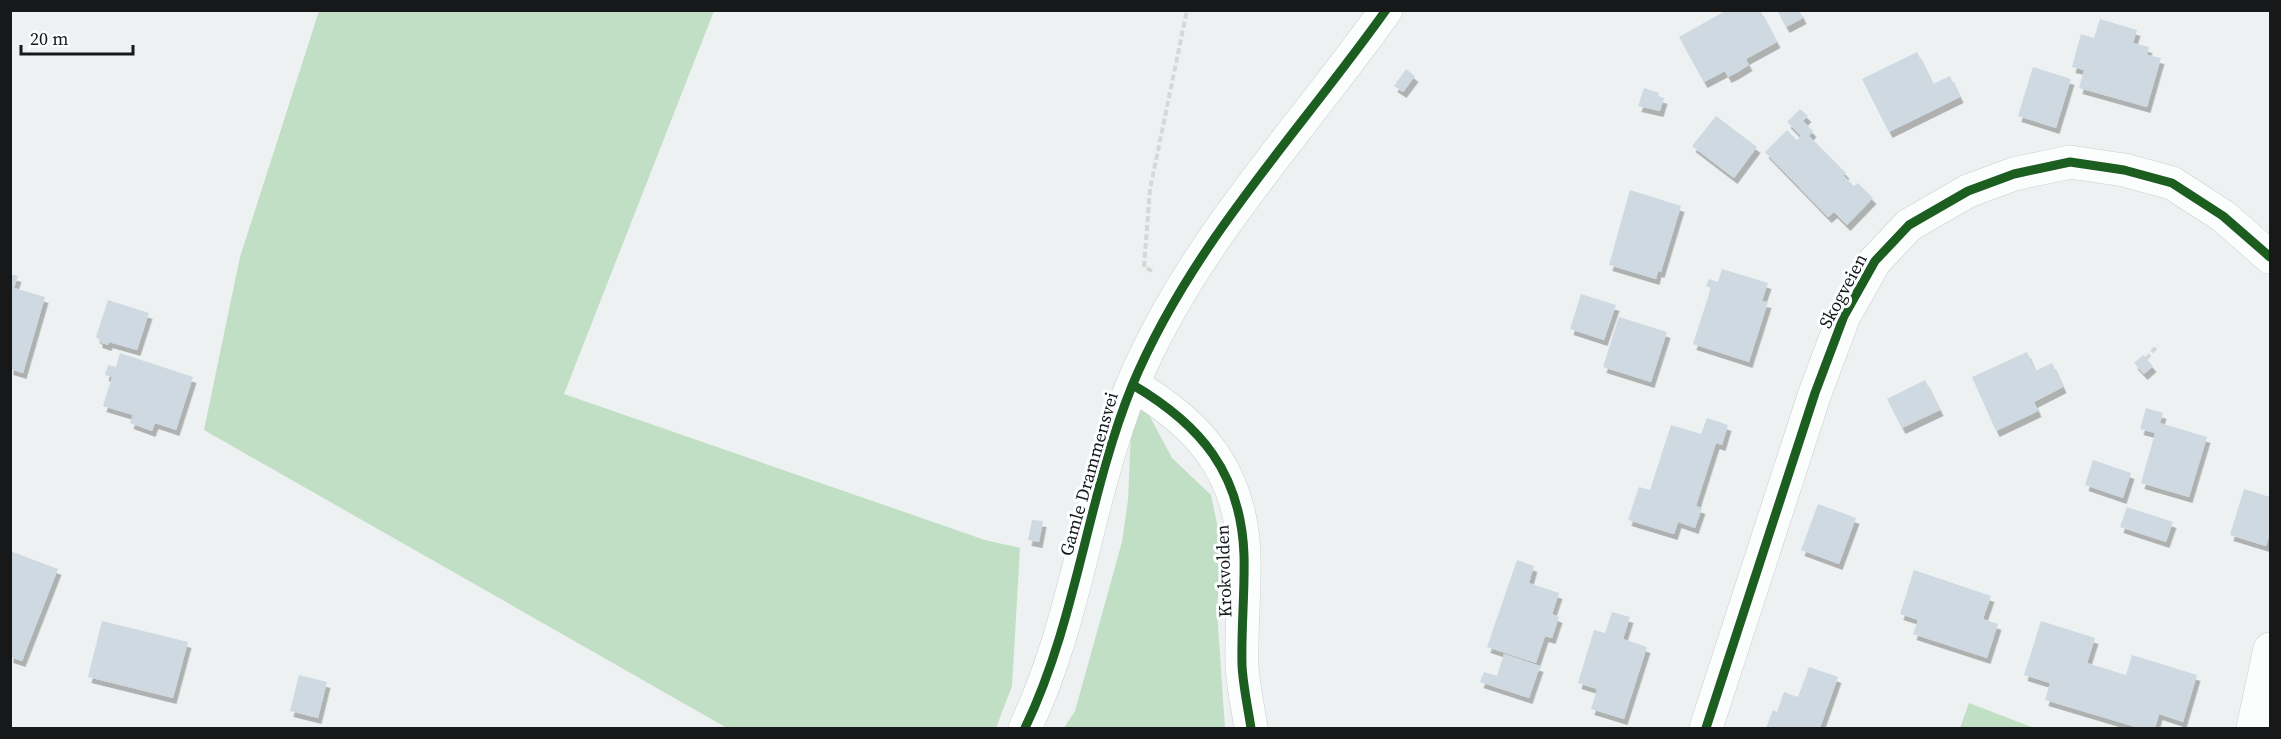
<svg xmlns="http://www.w3.org/2000/svg" width="2281" height="739" viewBox="0 0 2281 739" font-family="'Source Serif 4',serif">
  <style>
    .green { fill: #c0dfc4 }
    .building { fill: #ced9e2; filter: url(#shadow) }
    .lines { fill: none; stroke-linecap: round; stroke-linejoin: round }
    .street-casing { stroke: #cbcdce; stroke-width: 34 }
    .secondary-casing { stroke: #cbcdce; stroke-width: 34 }
    .path { stroke: #d6d7d7; stroke-width: 4; stroke-dasharray: 6 3; stroke-linecap: butt }
    .street { stroke: #fcfdfd; stroke-width: 33 }
    .secondary { stroke: #fcfdfd; stroke-width: 33 }
    .cycleway-casing { stroke: #fdfeff; stroke-width: 13 }
    .cycleway { stroke: #1b5e20; stroke-width: 9 }
    .labels { text-anchor: middle; stroke-width: 6; stroke-linejoin: round; paint-order: stroke }
    .street-label { font-size: 18px; fill: #161819; stroke: #fdfeff }
  </style>
  <defs>
    <filter id="shadow"><feDropShadow dx="3.5" dy="6" stdDeviation="0" flood-color="#0004"/></filter>
  </defs>
  <rect width="100%" height="100%" fill="#eef1f2"/>
  <g class="green">
    <polygon points="319,11 714,11 564,394 985,540 1020,548 1012,686 996,728 727,728 204,430 240,257"/>
    <polygon points="1133,385 1172,458 1211,495 1221,543 1217,612 1225,728 1064,728 1075,711 1122,542 1128,500"/>
    <polygon points="1969,703 2034,728 1960,728"/>
  </g>
  <g class="building">
    <polygon points="1727,10 1760,10 1777,42 1746,59 1749,65 1736,73 1728,77 1725,71 1704,82 1679,37"/>
    <polygon points="1777,10 1799,10 1803,18 1786,27"/>
    <polygon points="2100,19 2137,30 2133,43 2149,47 2147,55 2161,58 2147,107 2079,88 2084,70 2072,67 2081,34 2094,38"/>
    <polygon points="1917,52 1933,84 1950,76 1960,97 1889,132 1862,79"/>
    <polygon points="2033,67 2071,79 2056,128 2018,116"/>
    <polygon points="1406,69 1415,76 1403,92 1394,86"/>
    <polygon points="1644,88 1659,93 1658,96 1664,98 1660,111 1638,106"/>
    <polygon points="1800,109 1808,116 1803,121 1813,131 1809,136 1846,173 1843,175 1854,186 1858,183 1873,198 1847,225 1834,212 1828,217 1765,152 1787,130 1797,140 1801,136 1787,122"/>
    <polygon points="1716,116 1757,147 1734,178 1692,146"/>
    <polygon points="1630,190 1681,206 1661,272 1658,271 1656,279 1609,265"/>
    <polygon points="1722,269 1768,283 1762,301 1768,302 1749,362 1693,344 1711,288 1706,286 1709,279 1718,282"/>
    <polygon points="10,274 18,276 14,288 45,297 23,373 10,369"/>
    <polygon points="1581,294 1616,305 1604,340 1570,329"/>
    <polygon points="108,300 149,313 137,350 109,342 108,345 99,342 99,339 96,337"/>
    <polygon points="1619,317 1667,332 1651,382 1603,367"/>
    <polygon points="2027,352 2035,371 2052,363 2063,387 2034,402 2038,411 1996,431 1972,377"/>
    <polygon points="120,353 193,377 176,430 155,423 152,431 130,423 133,415 103,406 112,377 105,375 108,365 116,367"/>
    <polygon points="2143,355 2153,366 2144,374 2134,363"/>
    <polygon points="1925,380 1940,410 1902,428 1887,399"/>
    <polygon points="2146,408 2163,413 2160,423 2207,437 2189,497 2141,483 2155,433 2140,429"/>
    <polygon points="1707,418 1728,425 1722,445 1716,443 1696,506 1702,508 1695,528 1678,522 1674,534 1628,520 1639,487 1650,490 1671,425 1701,434"/>
    <polygon points="2093,460 2131,473 2123,498 2085,485"/>
    <polygon points="2244,489 2270,497 2270,533 2266,546 2230,535"/>
    <polygon points="1818,504 1856,518 1839,564 1801,550"/>
    <polygon points="2127,507 2173,522 2166,542 2120,527"/>
    <polygon points="1032,520 1043,521 1039,542 1028,540"/>
    <polygon points="10,551 58,569 22,661 10,657"/>
    <polygon points="1517,560 1534,566 1529,583 1559,593 1552,614 1559,617 1552,638 1545,636 1536,663 1487,647"/>
    <polygon points="1914,570 1991,596 1983,619 1998,624 1987,658 1913,634 1918,620 1900,614"/>
    <polygon points="1612,612 1630,617 1623,639 1647,647 1624,719 1591,709 1597,689 1578,683 1594,630 1605,633"/>
    <polygon points="102,621 188,642 173,698 88,677"/>
    <polygon points="2041,621 2095,638 2087,663 2126,675 2132,655 2197,675 2183,722 2159,714 2155,728 2139,728 2045,700 2050,683 2024,675"/>
    <polygon points="1504,654 1540,666 1529,698 1480,682 1484,672 1497,676"/>
    <polygon points="1809,667 1838,677 1820,728 1766,728 1773,710 1777,712 1784,692 1798,697"/>
    <polygon points="299,675 327,682 318,718 290,711"/>
  </g>
  <g class="lines">
    <g class="street-casing">
      <g id="street">
        <path d="M1133 385C1201 425 1241 473 1244 555 1245 592 1241 629 1242 665 1243 686 1248 708 1251 728"/>
        <polyline points="1706,728 1815,393 1844,316 1875,261 1909,225 1968,191 2014,174 2070,162 2124,170 2172,183 2223,216 2270,257"/>
        <polyline points="2253,728 2270,649"/>
      </g>
    </g>
    <g class="secondary-casing">
      <path id="secondary" d="M1025 728C1077 620 1087 497 1132 386 1191 244 1298 134 1386 10"/>
    </g>
    <g class="path">
      <polyline points="1152,271 1144,267 1150,189 1187,10"/>
      <polyline points="2146,359 2158,345"/>
    </g>
    <use href="#street" class="street"/>
    <use href="#secondary" class="secondary"/>
    <g class="cycleway-casing">
      <g id="cycleway">
        <path d="M1133 385C1201 425 1241 473 1244 555 1245 592 1241 629 1242 665 1243 686 1248 708 1251 728"/>
        <path d="M1025 728C1077 620 1087 497 1132 386 1191 244 1298 134 1386 10"/>
        <polyline points="1706,728 1815,393 1844,316 1875,261 1909,225 1968,191 2014,174 2070,162 2124,170 2172,183 2223,216 2270,257"/>
      </g>
    </g>
    <use href="#cycleway" class="cycleway"/>
  </g>
  <g class="labels">
    <g class="street-label">
      <text transform="translate(1843 291) rotate(-62)" y="6">Skogveien</text>
      <text transform="translate(1089 474) rotate(-74)" y="6">Gamle Drammensvei</text>
      <text transform="translate(1224 571) rotate(-92)" y="6">Krokvolden</text>
    </g>
  </g>
  <rect width="2281" height="739" fill="none" stroke="#161819" stroke-width="24"/>
  <path d="M21 45v9h112v-9" fill="none" stroke="#161819" stroke-width="3"/>
  <text x="30" y="45" font-size="18" fill="#161819" stroke="#fdfeff" stroke-width="4.5" paint-order="stroke">20 m</text>
</svg>
